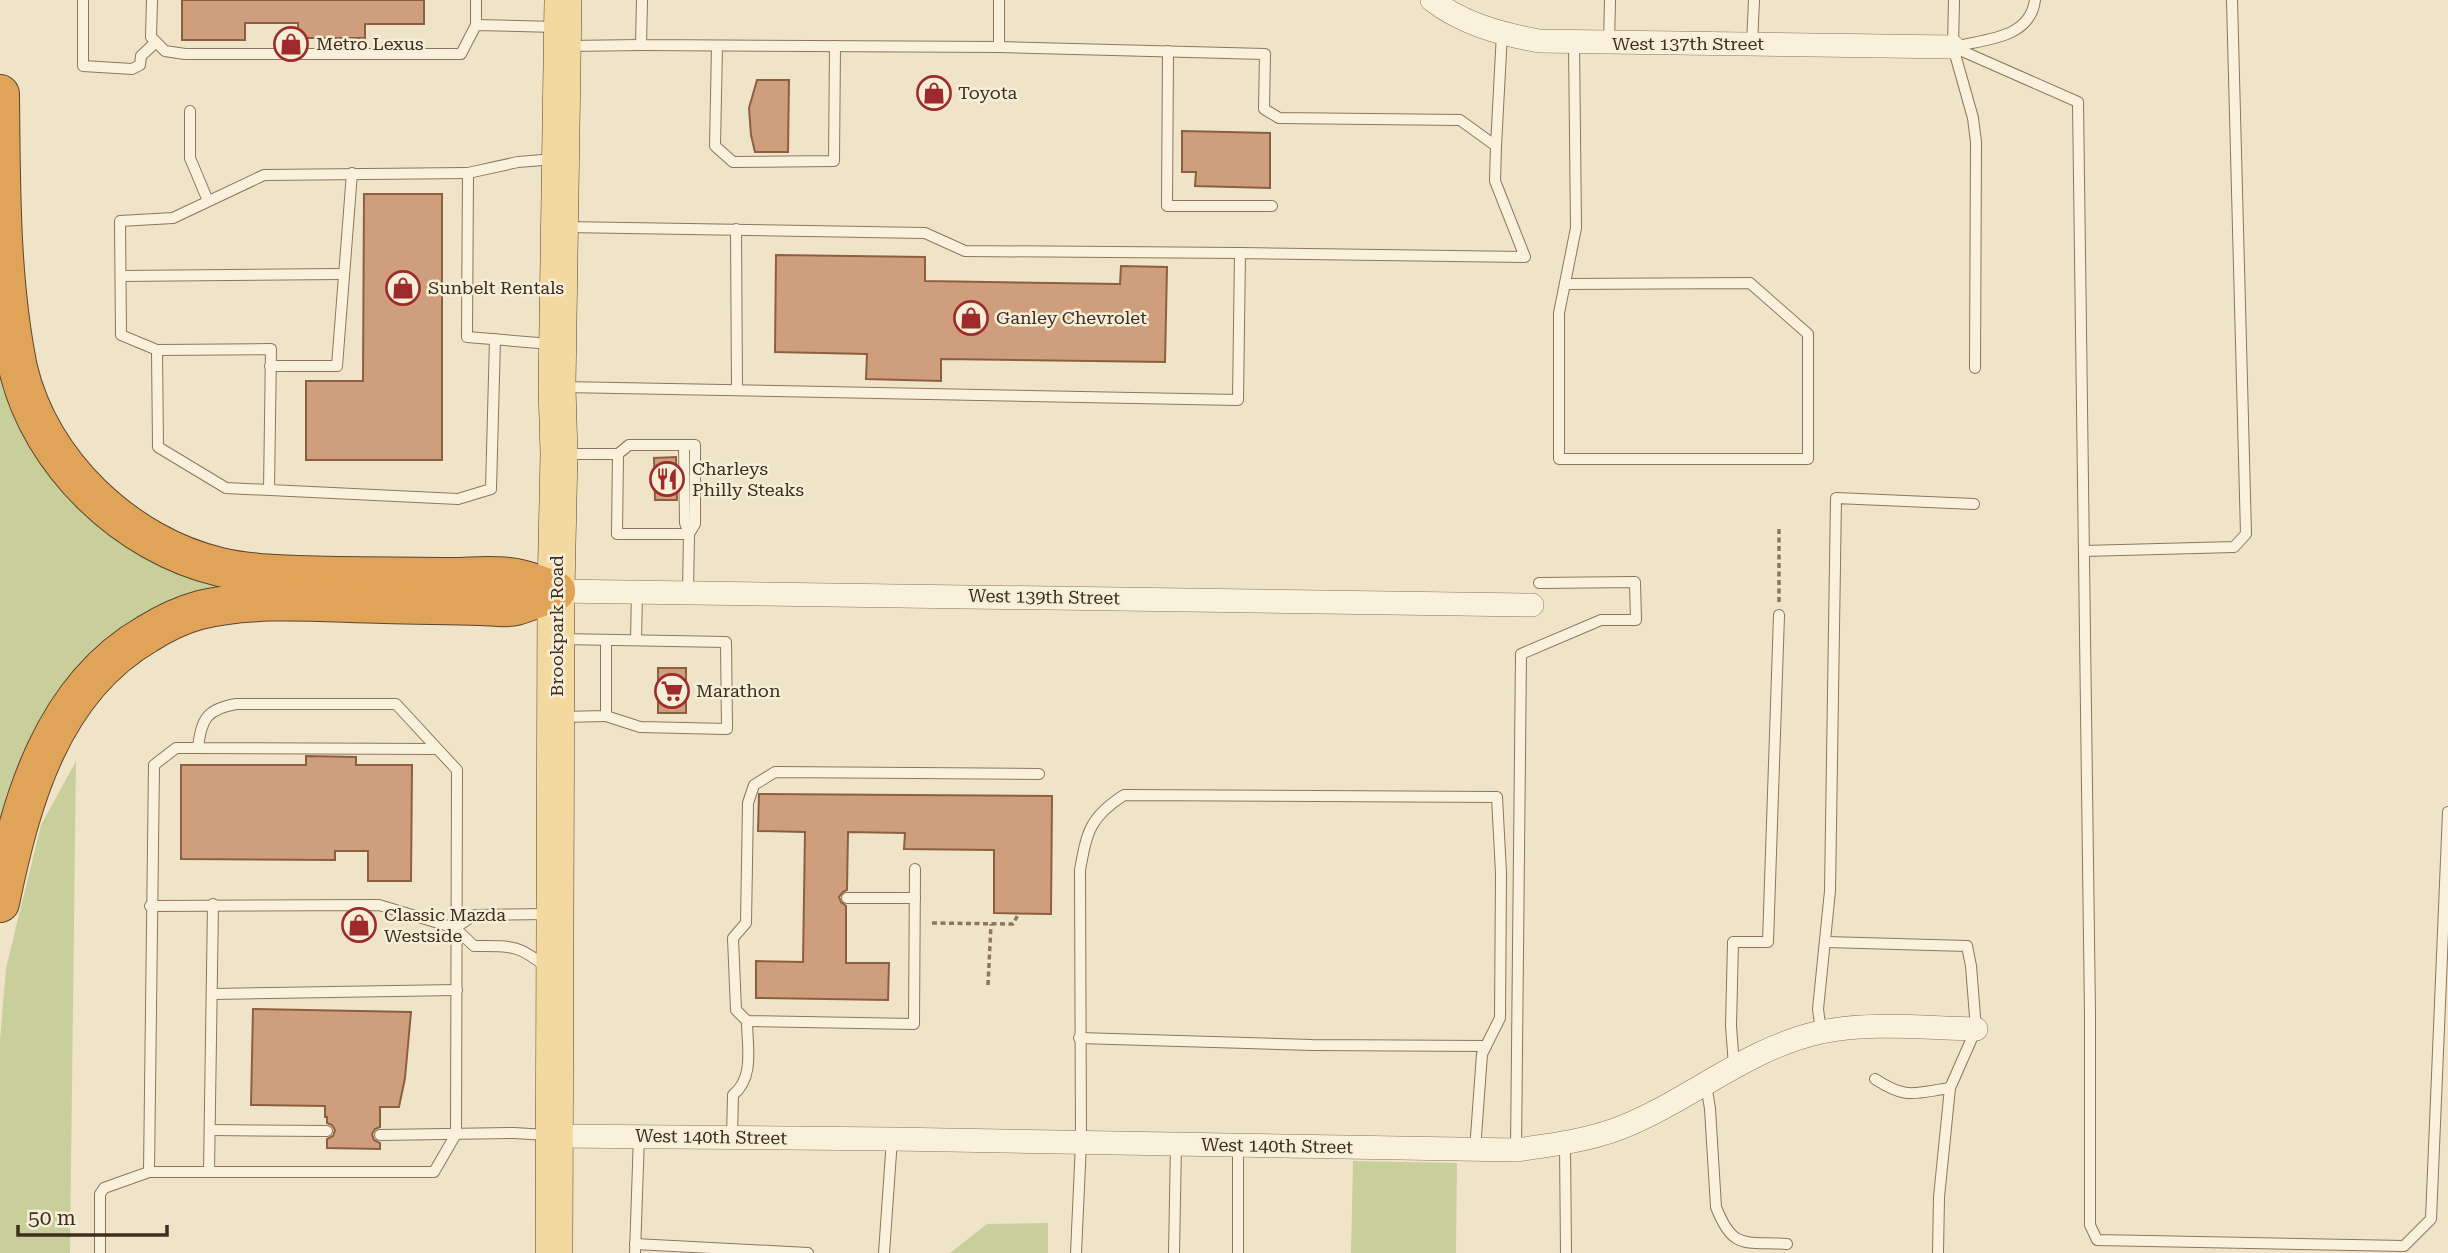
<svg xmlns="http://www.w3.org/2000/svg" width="2448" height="1253" viewBox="0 0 2448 1253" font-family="'Roboto Serif',serif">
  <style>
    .green { fill: #c9cf9b }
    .building { fill: #cf9f7d; stroke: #8d5f41; stroke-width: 2 }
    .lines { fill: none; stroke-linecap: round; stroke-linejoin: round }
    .lane-casing { stroke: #8d765c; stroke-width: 12 }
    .street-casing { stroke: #8d765c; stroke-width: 24 }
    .primary-casing { stroke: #5b4430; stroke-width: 38 }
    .highway-casing { stroke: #5b4430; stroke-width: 40 }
    .path { stroke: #8d765c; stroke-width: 3.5; stroke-dasharray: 5 3.5; stroke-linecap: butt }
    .lane { stroke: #faf1dc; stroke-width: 10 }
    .street { stroke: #faf1dc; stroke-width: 23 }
    .primary { stroke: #f3d9a0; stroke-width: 37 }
    .highway { stroke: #e0a458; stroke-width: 38 }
    .labels { text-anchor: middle; stroke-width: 5; stroke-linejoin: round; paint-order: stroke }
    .poi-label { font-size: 18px; fill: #3d2e20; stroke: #f7eed8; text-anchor: start }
    .street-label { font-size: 18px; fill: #3d2e20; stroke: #f7eed8 }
  </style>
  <rect width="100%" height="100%" fill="#f0e4c8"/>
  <g class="green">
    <polygon points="0,349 39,446 224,580 225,594 121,638 0,849"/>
    <polygon points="76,761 70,1253 0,1253 0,1040 6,968 41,825"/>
    <polygon points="1353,1161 1457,1163 1456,1253 1351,1253"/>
    <polygon points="1048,1223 1048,1253 950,1253 987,1224"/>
  </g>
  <g class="building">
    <polygon points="182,0 424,0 424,24 365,24 365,38 298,38 298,23 245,23 245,40 182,40"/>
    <polygon points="757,80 789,80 788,152 755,152 751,135 749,108"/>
    <polygon points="1182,131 1270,133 1270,188 1195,186 1196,172 1182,172"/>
    <polygon points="364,194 442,194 442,460 306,460 306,381 363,381"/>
    <polygon points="776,255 925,257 925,281 1120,284 1121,266 1167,267 1165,362 941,359 941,381 866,379 867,354 775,352"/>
    <polygon points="676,457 677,500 655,500 654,458"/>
    <rect x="658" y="668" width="28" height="45"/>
    <polygon points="306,756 356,757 356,765 412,765 411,881 368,881 368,851 335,851 335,860 181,859 181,765 306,765"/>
    <polygon points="759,794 1052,796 1051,914 994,913 994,850 904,849 905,833 848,832 847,890 843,892 839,897 841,902 846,906 846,963 889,963 888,1000 756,998 756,961 803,962 805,832 758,831"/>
    <polygon points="253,1009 411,1012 405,1078 399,1107 380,1107 380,1127 375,1129 372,1134 374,1140 380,1143 380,1149 327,1148 327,1139 333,1136 335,1130 332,1125 327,1123 327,1117 325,1117 325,1106 251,1105"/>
  </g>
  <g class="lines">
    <g class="lane-casing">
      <g id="lane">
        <polyline points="83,0 83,66 132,69 140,65 141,56 156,42"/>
        <polyline points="152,0 151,37 165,51 185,54 461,54 476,25 556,27"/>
        <polyline points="1954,0 1953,47 1973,118 1976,142 1975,368"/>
        <polyline points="476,25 476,0"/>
        <polyline points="1609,44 1610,0"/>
        <polyline points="1752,45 1754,0"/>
        <polyline points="568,46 641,45"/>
        <polyline points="717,46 715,146 733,162 834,161 835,46"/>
        <polyline points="999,47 999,0"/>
        <polyline points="1953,47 2078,102 2090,1014 2090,1225 2097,1240 2404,1246 2431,1219 2448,812"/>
        <path d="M1953 47C1985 39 2030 39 2035 0"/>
        <polyline points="1168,51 1167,206 1272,206"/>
        <polyline points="190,111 190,158 208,201"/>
        <polyline points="1496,146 1502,33"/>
        <polyline points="565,227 925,233 965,251 1240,253"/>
        <polyline points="736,229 737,390"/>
        <polyline points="121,276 344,274"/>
        <polyline points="1565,284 1750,283 1808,334 1808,459 1559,459 1559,313 1576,228 1574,43"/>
        <polyline points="551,344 467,337 468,173 518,162 555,159"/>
        <polyline points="157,350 121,335 120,221 173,218 264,175 468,173"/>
        <polyline points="270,366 337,366 352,173"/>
        <polyline points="563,387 1238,400 1240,253 1525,257 1495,181 1496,146 1460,120 1279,118 1264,109 1265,54 999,47 641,45 642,0"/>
        <polyline points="684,445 685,523 689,534 688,592"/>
        <polyline points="564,454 618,454 629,445 695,445 695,524 689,534"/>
        <polyline points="618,454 617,534 689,534"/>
        <polyline points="269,490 271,349 157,350 158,447 226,488 458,499 491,489 495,339"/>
        <polyline points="2084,551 2234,547 2246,534 2232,0"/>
        <polyline points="561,639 726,642 727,729 640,727 606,716"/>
        <polyline points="636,640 637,591"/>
        <polyline points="563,717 606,716 606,640"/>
        <path d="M198 748C201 719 207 709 236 704H396L457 770 456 1134 434 1172H149L154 765 176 748H198L437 749"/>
        <polyline points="915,869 914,1024 747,1021 736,1010 733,938 746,923 748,803 754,785 775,772 1039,774"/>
        <polyline points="847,898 915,898"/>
        <path d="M150 906 379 905 455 928 474 946C511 946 518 944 547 968"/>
        <polyline points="455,928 474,915 549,914"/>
        <polyline points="1826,942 1967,946 1971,966 1976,1029 1950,1088 1939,1197 1938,1253"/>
        <polyline points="212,994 457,990"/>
        <polyline points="1821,1032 1818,1009 1830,891 1836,498 1974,504"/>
        <polyline points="1079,1038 1312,1045 1486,1046"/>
        <polyline points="1734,1066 1731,1026 1733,942 1768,942 1779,615"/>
        <path d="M1875 1079C1907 1100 1914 1093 1950 1088"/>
        <path d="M1706 1084 1710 1109 1716 1207C1733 1251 1745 1241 1787 1244"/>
        <polyline points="210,1130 327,1131"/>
        <polyline points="380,1135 514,1133 547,1135"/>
        <path d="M732 1137 733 1095C755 1077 747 1046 747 1021"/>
        <polyline points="1565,1144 1566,1253"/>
        <polyline points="1238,1145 1238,1253"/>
        <polyline points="1516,1150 1521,654 1601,620 1636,620 1635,582 1539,583"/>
        <polyline points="209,1172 213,904"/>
        <polyline points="635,1244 808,1253"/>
        <polyline points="100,1253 100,1194 104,1188 149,1172"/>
        <polyline points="635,1253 639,1136"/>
        <polyline points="884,1253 892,1139"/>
        <path d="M1076 1253 1081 1143 1080 870C1087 831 1090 817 1124 795L1497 797 1501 873 1500 1018 1482 1054 1475 1150"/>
        <polyline points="1174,1253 1176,1144"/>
      </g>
    </g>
    <g class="street-casing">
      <g id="street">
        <path d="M1432 0C1463 24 1501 34 1539 41L1953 47"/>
        <polyline points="556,591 1532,605"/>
        <path d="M554 1136 892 1139 1516 1150C1551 1145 1586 1141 1620 1128 1689 1101 1747 1048 1821 1032 1871 1022 1925 1028 1976 1029"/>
      </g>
    </g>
    <g class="primary-casing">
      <polyline id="primary" points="554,1253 556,591 559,454 557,387 563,0"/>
    </g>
    <g class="highway-casing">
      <g id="highway">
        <path d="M0 94C1 185 0 279 18 368 40 463 126 545 220 567 245 573 273 574 299 575 350 577 401 576 452 577 472 577 496 574 516 578 529 580 543 587 556 591"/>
        <path d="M0 903C21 801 51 690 147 634 163 624 181 615 200 610 259 596 324 603 384 604 416 605 448 605 480 606 491 606 505 609 516 606 530 602 543 596 556 591"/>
      </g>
    </g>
    <g class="path">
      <polyline points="1779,529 1779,603"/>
      <polyline points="932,923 1013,924 1018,915"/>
      <polyline points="988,985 991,924"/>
    </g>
    <use href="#lane" class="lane"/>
    <use href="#street" class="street"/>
    <use href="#primary" class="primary"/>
    <use href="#highway" class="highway"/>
  </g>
  <defs>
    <g id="shop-ring" transform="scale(1.75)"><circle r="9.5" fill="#f7eed8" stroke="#9e2a2b" stroke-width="1.5"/><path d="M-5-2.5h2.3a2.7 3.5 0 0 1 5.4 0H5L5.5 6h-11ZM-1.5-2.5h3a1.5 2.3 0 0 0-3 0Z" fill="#9e2a2b"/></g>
    <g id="restaurant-ring" transform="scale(1.75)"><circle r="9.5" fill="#f7eed8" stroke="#9e2a2b" stroke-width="1.5"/><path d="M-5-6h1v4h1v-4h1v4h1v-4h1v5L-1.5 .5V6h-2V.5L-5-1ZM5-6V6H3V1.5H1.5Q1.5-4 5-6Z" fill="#9e2a2b"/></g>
    <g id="supermarket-ring" transform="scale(1.75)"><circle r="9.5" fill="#f7eed8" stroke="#9e2a2b" stroke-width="1.5"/><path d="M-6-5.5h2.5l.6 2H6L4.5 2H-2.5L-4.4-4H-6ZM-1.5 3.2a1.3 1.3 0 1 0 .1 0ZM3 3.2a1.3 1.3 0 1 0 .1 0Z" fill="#9e2a2b"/></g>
  </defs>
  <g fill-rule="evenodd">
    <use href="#shop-ring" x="291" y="44"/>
    <use href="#shop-ring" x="934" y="93"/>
    <use href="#shop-ring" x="403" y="288"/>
    <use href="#shop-ring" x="971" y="318"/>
    <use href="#restaurant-ring" x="667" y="479"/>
    <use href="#supermarket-ring" x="672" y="691"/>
    <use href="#shop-ring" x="359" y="925"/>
  </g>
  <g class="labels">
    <g class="poi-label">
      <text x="316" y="50">Metro Lexus</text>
      <text x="958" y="99">Toyota</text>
      <text x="428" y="294">Sunbelt Rentals</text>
      <text x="996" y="324">Ganley Chevrolet</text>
      <text x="692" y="475">Charleys<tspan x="692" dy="21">Philly Steaks</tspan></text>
      <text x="696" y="697">Marathon</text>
      <text x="384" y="921">Classic Mazda<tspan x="384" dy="21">Westside</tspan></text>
    </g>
    <g class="street-label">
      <text x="1688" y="50">West 137th Street</text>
      <text transform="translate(1044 597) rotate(1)" y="6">West 139th Street</text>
      <text transform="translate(557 626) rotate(-90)" y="6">Brookpark Road</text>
      <text transform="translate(711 1137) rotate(1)" y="6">West 140th Street</text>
      <text transform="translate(1277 1146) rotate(1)" y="6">West 140th Street</text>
    </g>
  </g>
  <path d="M18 1225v10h149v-10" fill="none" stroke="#3d2e20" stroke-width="3.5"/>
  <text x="28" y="1225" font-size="21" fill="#3d2e20" stroke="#f7eed8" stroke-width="5" paint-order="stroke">50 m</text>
</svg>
